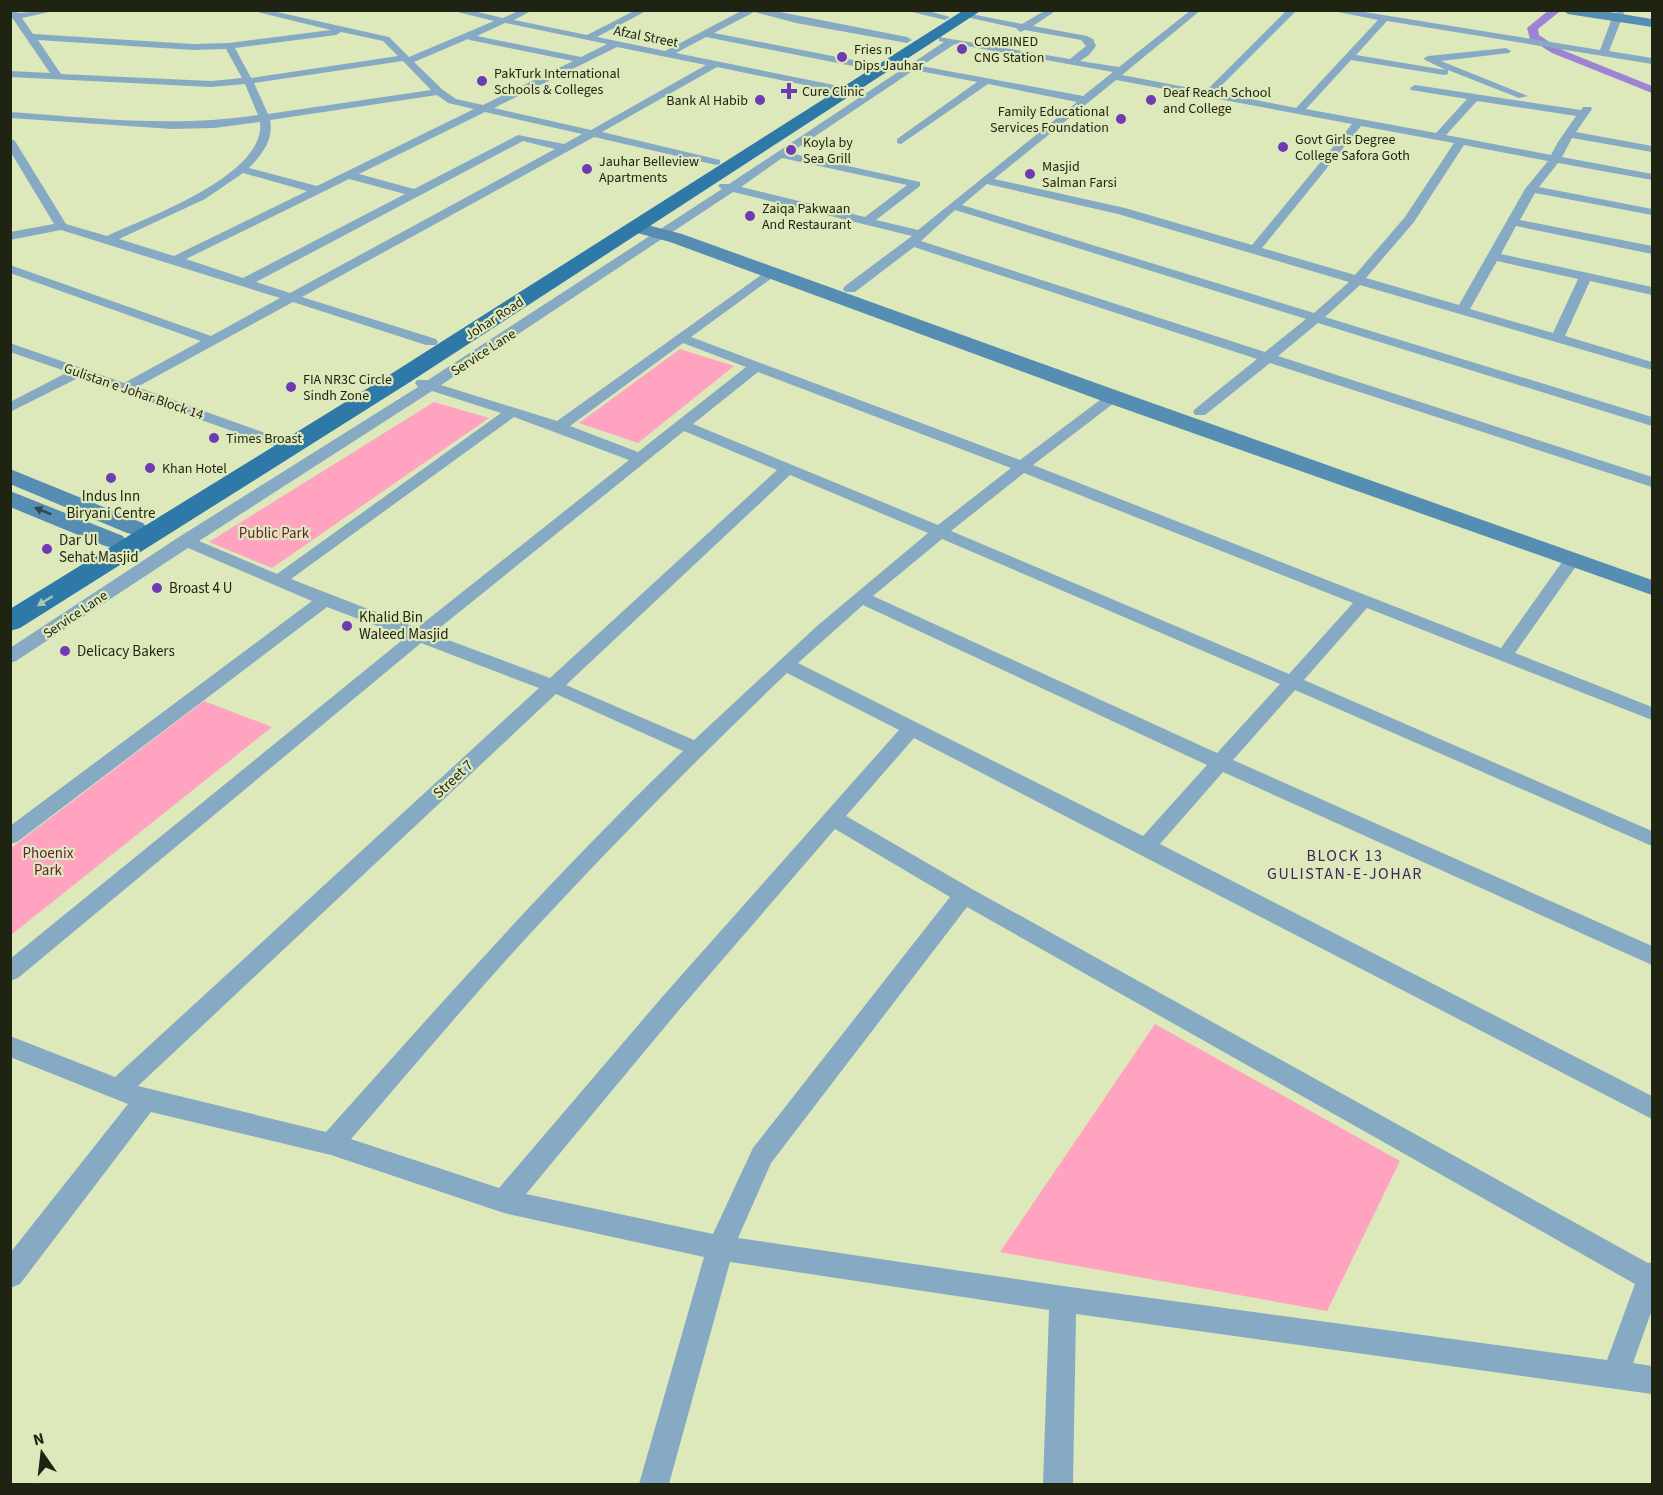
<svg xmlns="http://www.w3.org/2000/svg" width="1663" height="1495" viewBox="0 0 1663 1495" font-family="'Source Sans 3',sans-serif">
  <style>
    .green { fill: #ffa3c0 }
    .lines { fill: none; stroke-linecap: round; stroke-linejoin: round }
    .canal { fill: #9e82d3; fill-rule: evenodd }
    .street { fill: #86aac4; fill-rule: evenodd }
    .secondary { fill: #568eb3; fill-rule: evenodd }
    .primary { fill: #2e79a7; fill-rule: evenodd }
    .oneway { fill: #32484a }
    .oneway2 { fill: #a8c7b4 }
    .poi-dot { fill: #6f3bb2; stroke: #dde9ba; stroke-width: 2 }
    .labels { text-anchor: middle; stroke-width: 4.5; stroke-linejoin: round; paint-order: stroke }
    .far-street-label { font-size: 14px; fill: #1f2311; stroke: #dde9ba }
    .far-poi-label { font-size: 14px; fill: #1f2311; stroke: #dde9ba; text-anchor: start }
    .poi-label { font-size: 15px; fill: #1f2311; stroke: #dde9ba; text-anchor: start }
    .park-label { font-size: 15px; fill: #6b183b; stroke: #dde9ba }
    .street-label { font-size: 15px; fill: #1f2311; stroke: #dde9ba }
    .neighbourhood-label { font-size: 16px; letter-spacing: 1.5px; fill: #3b245e; stroke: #dde9ba }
  </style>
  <rect width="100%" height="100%" fill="#dde9ba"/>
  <g class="green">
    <polygon points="680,349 734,366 638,443 579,423"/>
    <polygon points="434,402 489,418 272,568 209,542"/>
    <polygon points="204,701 272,727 11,935 11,848"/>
    <polygon points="1155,1024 1400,1161 1327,1311 1000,1252"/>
  </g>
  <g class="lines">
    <polygon class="canal" points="1549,10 1559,12 1538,29 1539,35 1560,49 1652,86 1652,93 1552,53 1530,39 1527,28"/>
    <g class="street">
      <path d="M10 10 19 13 58 10 22 18 33 34 193 44 229 43 331 30 249 10H268L389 37 409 57 494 21 449 10H469L503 18 520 10H533L514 20 587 35 636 10H648L597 37 665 51 743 10H770L907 37 912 40 907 43 796 23 754 12 714 33 868 63 873 66 868 69 706 37 676 53 834 85 839 88 834 91 717 67 602 132 720 160V164L716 165 594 137 302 297 436 339 438 342 436 345H426L293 302 137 387 296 444 299 447 296 450 291 452 80 377 10 412V402L68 372 10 352V343L124 383 201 341 10 273V265L211 336 280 298 61 230 10 240V232L54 224 10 151V138L15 141 66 224 107 236C146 218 267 175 260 122L214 128 172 129 10 118V112C95 118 174 128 258 115L245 84 211 87 10 77V71L50 73 11 16ZM505 23 607 44 581 57 477 36ZM341 32 383 41 398 56 251 78 235 48 336 35ZM468 39 470 40 573 61 483 105 456 99 443 90 414 62ZM38 40 193 50 226 49 242 78 211 81 61 74ZM617 47 706 65 591 130 494 108ZM403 61 431 90 268 114 254 83ZM437 95 448 103 474 109 317 186 249 168C262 154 274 140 270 120ZM485 112 582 134 564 144 518 135 414 189 359 174ZM523 141 555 149 290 293 256 282ZM243 173 307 191 174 256 119 239 205 199ZM349 179 405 194 243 278 186 259Z"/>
      <polygon points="904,10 925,10 950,17 945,20"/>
      <path d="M1046 10H1057L1033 26 1087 36 1093 39 1096 46 1089 55 1080 61 1119 67 1191 10H1201L1122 75 1206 91 1287 10H1297L1215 92 1296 108 1378 20 1328 10H1352L1600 50 1614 13 1622 11 1624 13 1609 51 1652 58V64L1387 21 1356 55 1446 70 1423 59 1428 56 1506 48 1511 51 1509 53 1441 61 1528 96 1519 98 1448 70V74L1444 75 1351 60 1306 109 1436 133 1467 99 1411 90 1410 88 1415 85 1581 110 1583 107H1591L1592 109 1576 132 1652 146V152L1572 138 1562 157 1652 174V180L1558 163 1539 187 1652 209V215L1535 193 1520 220 1652 246V254L1516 226 1501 254 1652 287V295L1590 281 1565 336 1652 362V370L1360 285 1325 317 1652 417V426L1318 323 1278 356 1652 477V487L1270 363 1205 415H1195L1193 412 1195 409 1257 359 914 247 855 292H845L843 289 845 286 912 236 733 192 441 385 557 421 771 268 776 269 777 272 776 275 691 337 1020 460 1108 394H1118L1120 397 1118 400 1033 465 1501 648 1567 555H1579L1581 559 1515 653 1652 707V720L1367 608 1304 680 1652 831V846L1295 690 1233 760 1652 946V965L1223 772 1160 844 1652 1096V1119L914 738 846 816 972 889 1648 1263 1652 1262V1310L1633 1363 1652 1366V1394L1076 1314 1073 1484H1043L1049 1310 730 1262 669 1484H639L704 1257 504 1213 331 1155 151 1112 20 1284 10 1288V1253L128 1104 10 1057V1036L115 1077 539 688 421 643 18 978 10 981V959L406 637 327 607 17 842 10 844V826L312 601 188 548 16 661 10 663V648L179 537 418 387 415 383 417 380H428L722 189 718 186 720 184H729L904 68V64H911L944 42 939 41V37L1070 59 1086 46 1081 40 1025 30 1020 32 1016 28 961 16 966 13 1022 24ZM955 44 1113 72 1083 96 921 66ZM914 70 977 82 897 139V143L901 144 988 84 1077 102 918 230 876 220 920 186V182L790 153ZM1116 80 1352 124 1252 245 1125 208 994 179ZM1477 101 1576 116 1558 142 1551 155 1446 135ZM1361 126 1454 143 1405 217 1355 275 1262 248ZM1464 145 1548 161 1525 189 1459 305 1366 278 1414 222ZM782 158 907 185 865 217 741 187ZM987 184 1118 214 1349 282 1314 313 962 205ZM955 210 1306 319 1265 352 921 241ZM1497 261 1578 279 1553 333 1470 309ZM683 343 746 367 638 452 570 426ZM758 372 1011 468 938 525 693 424ZM432 391 501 413 277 574 199 541ZM514 417 629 460 417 628 291 579ZM684 431 777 470 550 678 432 634ZM1024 473 1353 603 1289 674 951 531ZM790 475 928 533 817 626 694 740 566 685ZM942 539 1280 684 1217 753 873 596ZM863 605 1207 765 1143 836 798 663ZM787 673 899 730 663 996 499 1188 351 1139C403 1079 455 1017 508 958 598 859 691 765 787 673ZM556 694 683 751C557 872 442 1002 326 1132L138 1086ZM835 829 950 897 753 1148 713 1234 526 1194 679 1010ZM967 907 1635 1284 1607 1360 1063 1286 738 1238 771 1163Z"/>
    </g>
    <g class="secondary">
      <polygon points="1562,10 1597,10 1652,19 1652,27 1568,14"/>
      <polygon points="636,222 682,234 1121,392 1652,580 1652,595 1105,402 670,242 630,231 627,227 630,223"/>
      <polygon points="10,469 143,523 147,528 143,533 135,535 127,533 10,484"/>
      <polygon points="10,491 123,536 126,541 123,546 114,548 105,546 10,507"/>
    </g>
    <polygon class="primary" points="964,10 982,10 410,382 20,628 10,631 10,609 394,372"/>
  </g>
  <defs><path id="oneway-solid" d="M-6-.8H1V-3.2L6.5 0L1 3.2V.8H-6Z" transform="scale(1.5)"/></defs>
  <use class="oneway" href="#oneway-solid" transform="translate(43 511) rotate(-158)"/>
  <use class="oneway2" href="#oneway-solid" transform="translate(45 601) rotate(148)"/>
  <g class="poi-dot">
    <circle cx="962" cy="49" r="6"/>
    <circle cx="842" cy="57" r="6"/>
    <circle cx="482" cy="81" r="6"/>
    <path d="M786 82h6v6h6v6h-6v6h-6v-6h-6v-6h6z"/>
    <circle cx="760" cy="100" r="6"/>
    <circle cx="1151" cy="100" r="6"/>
    <circle cx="1121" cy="119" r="6"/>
    <circle cx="1283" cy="147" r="6"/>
    <circle cx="791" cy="150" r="6"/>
    <circle cx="587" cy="169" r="6"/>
    <circle cx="1030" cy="174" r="6"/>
    <circle cx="750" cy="216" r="6"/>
    <circle cx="291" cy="387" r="6"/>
    <circle cx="214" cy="438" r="6"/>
    <circle cx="150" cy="468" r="6"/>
    <circle cx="111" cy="478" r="6"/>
    <circle cx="47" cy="549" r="6"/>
    <circle cx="157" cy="588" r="6"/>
    <circle cx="347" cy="626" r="6"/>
    <circle cx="65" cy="651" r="6"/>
  </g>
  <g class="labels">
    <g class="far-street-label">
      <text transform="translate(646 36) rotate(11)" y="5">Afzal Street</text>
      <text transform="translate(494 318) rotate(-33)" y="5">Johar Road</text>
      <text transform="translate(483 352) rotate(-33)" y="5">Service Lane</text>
      <text transform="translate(134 391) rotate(19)" y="5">Gulistan e Johar Block 14</text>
      <text transform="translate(75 614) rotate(-34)" y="5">Service Lane</text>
    </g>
    <g class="far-poi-label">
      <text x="974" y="46">COMBINED<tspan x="974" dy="16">CNG Station</tspan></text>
      <text x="854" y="54">Fries n<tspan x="854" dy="16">Dips Jauhar</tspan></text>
      <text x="494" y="78">PakTurk International<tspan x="494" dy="16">Schools &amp; Colleges</tspan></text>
      <text x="802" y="96">Cure Clinic</text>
      <text x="1163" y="97">Deaf Reach School<tspan x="1163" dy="16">and College</tspan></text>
      <text x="748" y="105" text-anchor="end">Bank Al Habib</text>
      <text x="1109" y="116" text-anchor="end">Family Educational<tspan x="1109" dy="16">Services Foundation</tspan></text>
      <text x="1295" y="144">Govt Girls Degree<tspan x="1295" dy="16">College Safora Goth</tspan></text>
      <text x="803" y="147">Koyla by<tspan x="803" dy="16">Sea Grill</tspan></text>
      <text x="599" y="166">Jauhar Belleview<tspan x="599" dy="16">Apartments</tspan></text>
      <text x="1042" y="171">Masjid<tspan x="1042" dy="16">Salman Farsi</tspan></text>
      <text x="762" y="213">Zaiqa Pakwaan<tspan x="762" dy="16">And Restaurant</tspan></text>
      <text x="303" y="384">FIA NR3C Circle<tspan x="303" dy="16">Sindh Zone</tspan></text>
      <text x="226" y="443">Times Broast</text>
      <text x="162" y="473">Khan Hotel</text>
    </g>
    <g class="poi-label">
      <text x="111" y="501" text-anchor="middle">Indus Inn<tspan x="111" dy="17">Biryani Centre</tspan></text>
      <text x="59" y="545">Dar Ul<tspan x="59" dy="17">Sehat Masjid</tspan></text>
      <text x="169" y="593">Broast 4 U</text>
      <text x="359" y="622">Khalid Bin<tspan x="359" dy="17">Waleed Masjid</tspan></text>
      <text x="77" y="656">Delicacy Bakers</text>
    </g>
    <g class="park-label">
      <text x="274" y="538">Public Park</text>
      <text x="48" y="858">Phoenix<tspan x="48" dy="17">Park</tspan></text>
    </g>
    <g class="street-label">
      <text transform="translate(453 779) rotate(-43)" y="5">Street 7</text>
    </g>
    <g class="neighbourhood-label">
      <text x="1345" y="861">BLOCK 13<tspan x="1345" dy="18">GULISTAN-E-JOHAR</tspan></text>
    </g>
  </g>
  <rect width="1663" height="1495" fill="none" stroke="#1f2311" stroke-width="24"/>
  <g transform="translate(42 1453) rotate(346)" stroke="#dde9ba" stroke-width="4.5" paint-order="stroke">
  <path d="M0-4.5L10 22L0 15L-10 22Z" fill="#1f2311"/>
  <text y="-9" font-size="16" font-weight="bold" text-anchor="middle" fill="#1f2311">N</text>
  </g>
</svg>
